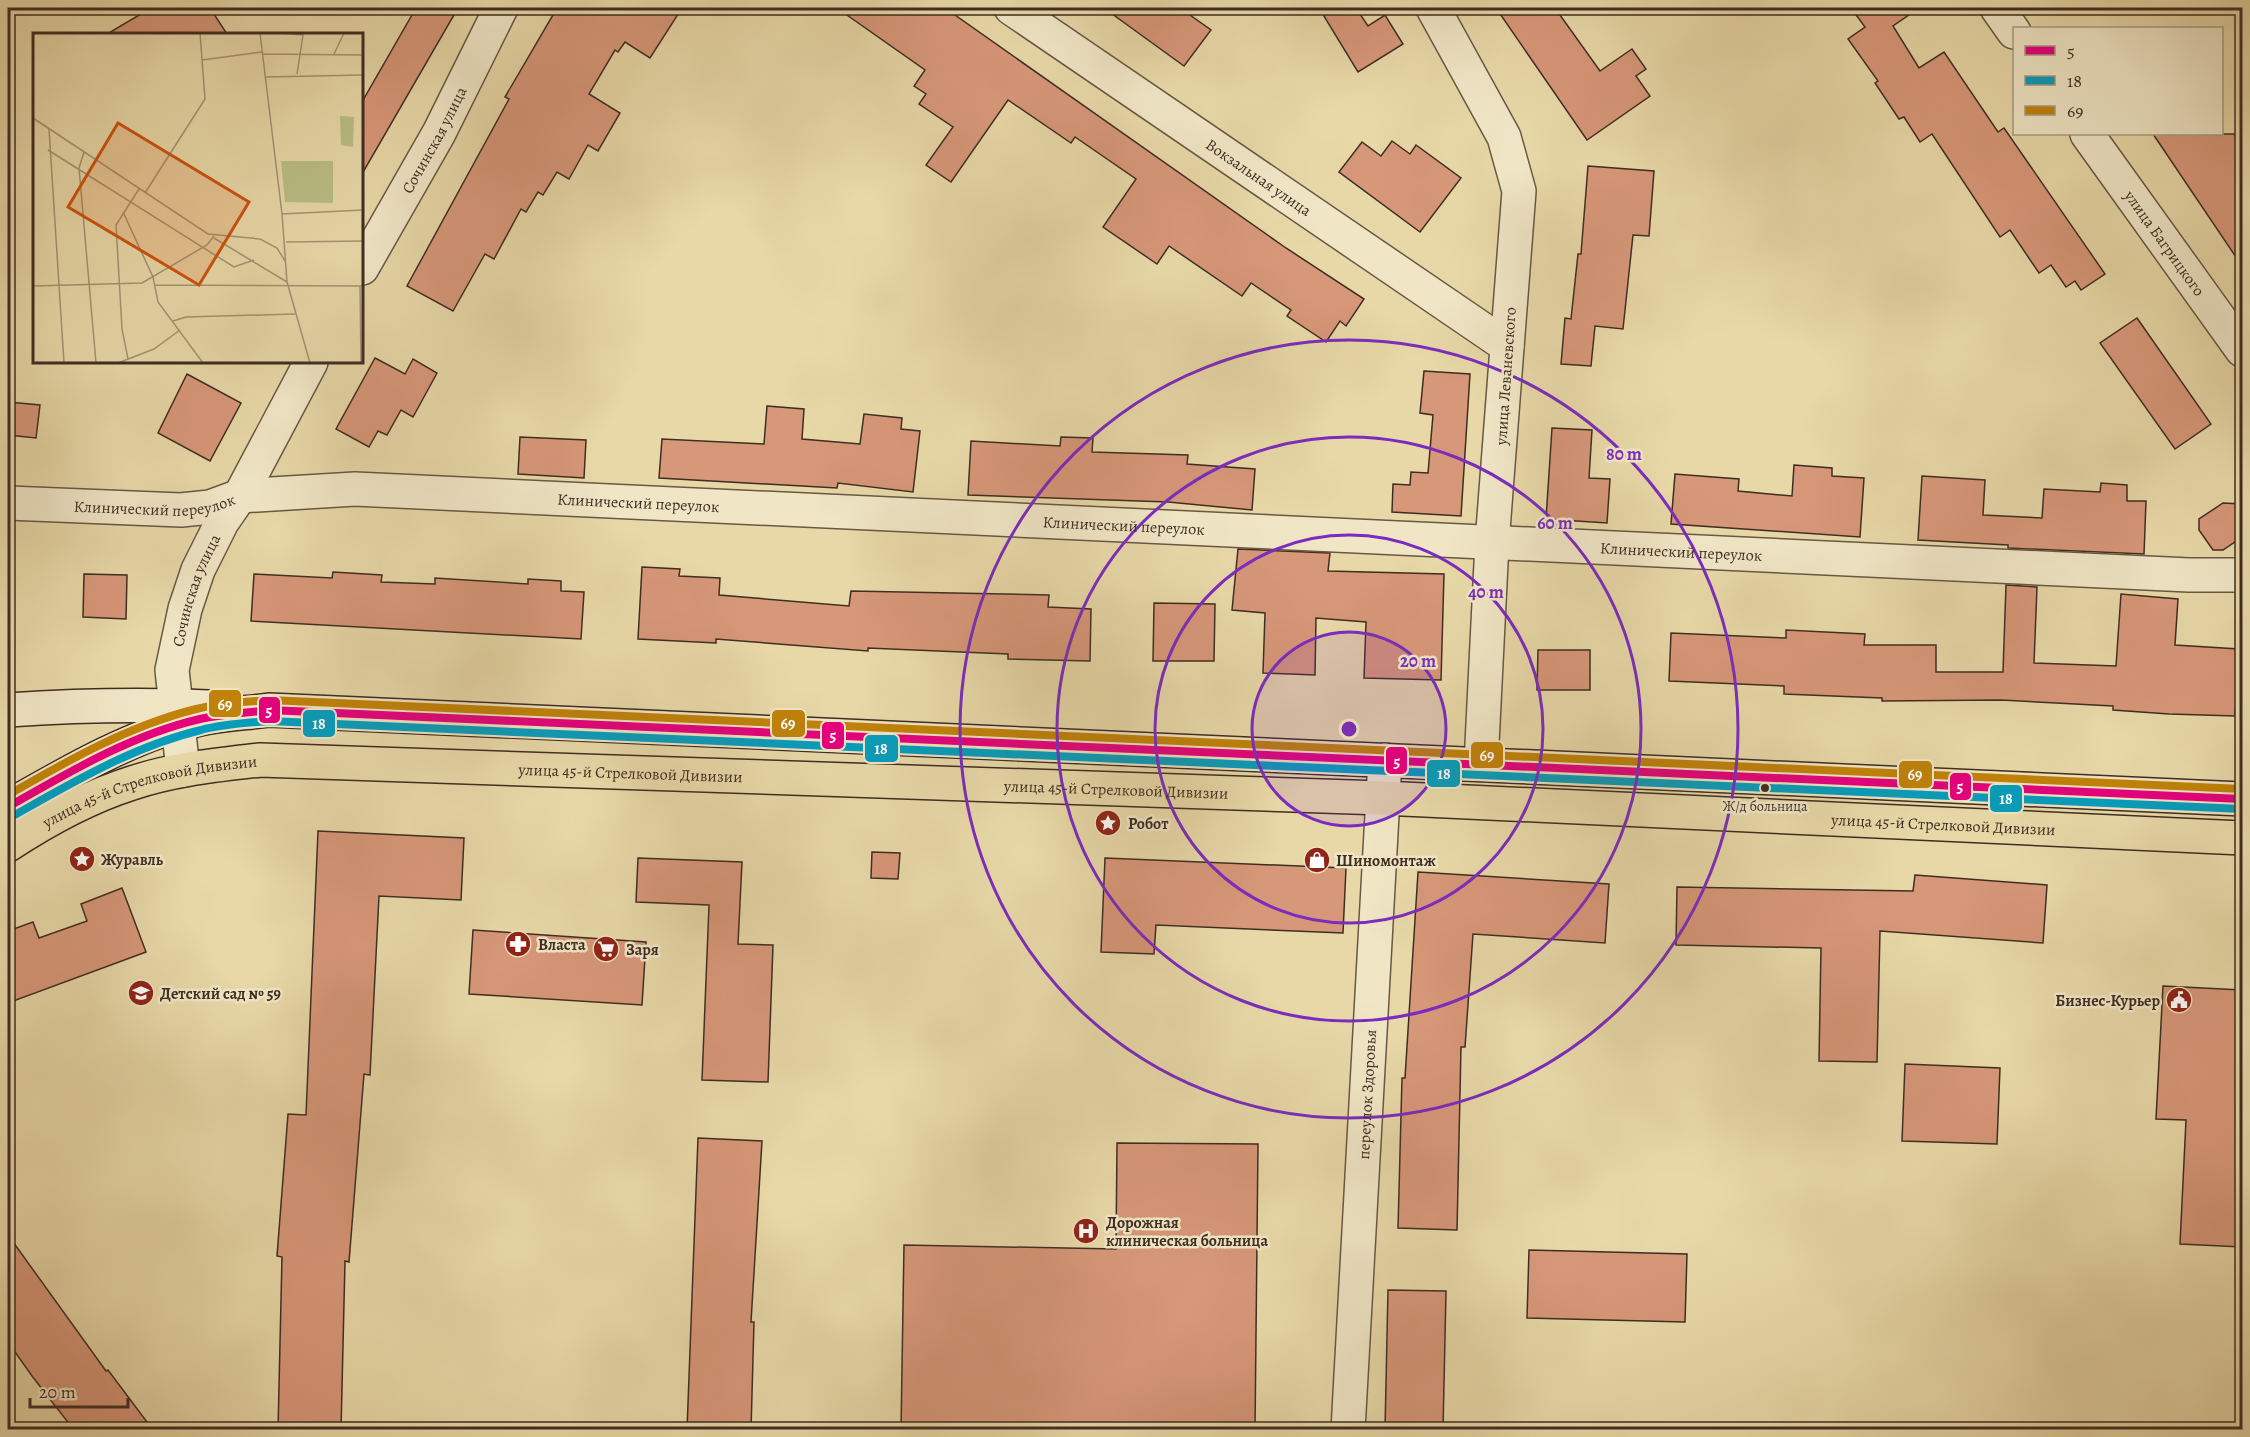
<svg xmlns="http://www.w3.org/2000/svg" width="2250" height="1437" viewBox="0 0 2250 1437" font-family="Alegreya,serif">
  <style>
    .building { fill: #d79779; stroke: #3e2d23; stroke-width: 1.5 }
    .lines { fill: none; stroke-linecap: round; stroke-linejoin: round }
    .minor-casing { stroke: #685844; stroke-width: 36 }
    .secondary-casing { stroke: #3e2d23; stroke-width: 36 }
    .primary-casing { stroke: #3e2d23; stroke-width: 36 }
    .minor { stroke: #f0e6c6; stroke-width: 33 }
    .secondary { stroke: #f0e6c6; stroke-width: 33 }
    .primary { stroke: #e8d8a8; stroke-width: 33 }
    .bus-1-casing { stroke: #f0e6c6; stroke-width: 12 }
    .bus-2-casing { stroke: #f0e6c6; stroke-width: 12 }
    .bus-3-casing { stroke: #f0e6c6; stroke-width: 12 }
    .bus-1 { stroke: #e5007d; stroke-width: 8 }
    .bus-2 { stroke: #069dbd; stroke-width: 8 }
    .bus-3 { stroke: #c0820a; stroke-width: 8 }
    .ring { fill: none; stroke: #7b2cbf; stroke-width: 3 }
    .bus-dot { fill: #3e2d23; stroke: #f0e6c6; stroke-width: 2 }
    .labels { text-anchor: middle; stroke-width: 5; stroke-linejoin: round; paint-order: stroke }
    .bus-label { font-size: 14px; fill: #3e2d23; stroke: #f0e6c6 }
    .street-label { font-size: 16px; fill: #3e2d23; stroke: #f0e6c6 }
    .poi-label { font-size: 16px; font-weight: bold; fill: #3e2d23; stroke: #f0e6c6; text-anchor: start }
    .inset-road { fill: none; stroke: #a49473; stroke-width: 1.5 }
    .view { fill: #ce520f; fill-opacity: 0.15; stroke: #ce520f; stroke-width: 3 }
    .inset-edge { fill: none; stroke: #3e2d23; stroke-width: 3 }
    .centre { fill: #7b2cbf; stroke: #f0e6c6; stroke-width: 3 }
    .ring-label { font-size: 18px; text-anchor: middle; font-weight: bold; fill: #7b2cbf; stroke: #f0e6c6; stroke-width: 5; stroke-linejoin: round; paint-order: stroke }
    .line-badge { stroke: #f0e6c6; stroke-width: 2 }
    .badge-label { font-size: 16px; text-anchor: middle; font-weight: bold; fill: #fff }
  </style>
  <rect width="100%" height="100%" fill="#e8d8a8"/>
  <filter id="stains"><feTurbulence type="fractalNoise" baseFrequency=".00333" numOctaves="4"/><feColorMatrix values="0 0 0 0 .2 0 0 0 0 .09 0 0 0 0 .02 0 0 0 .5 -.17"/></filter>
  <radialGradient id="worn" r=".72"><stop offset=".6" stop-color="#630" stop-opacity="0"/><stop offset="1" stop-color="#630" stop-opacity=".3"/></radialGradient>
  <g class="building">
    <polygon points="151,8 210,8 227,34 107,34"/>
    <polygon points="416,8 458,8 362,174 362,102"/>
    <polygon points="557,8 682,8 650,58 625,42 618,52 615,50 589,94 620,113 598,151 588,145 569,179 557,172 543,195 538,192 526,212 521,209 494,259 485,254 453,311 407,286 509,99 505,97"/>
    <polygon points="837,8 945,8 1286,248 1364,299 1346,326 1340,321 1326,342 1287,316 1291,310 1251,283 1242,296 1169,246 1157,264 1103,227 1136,179 1075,137 1071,143 1008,100 951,182 926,165 953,127 919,104 926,94 914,86 925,70"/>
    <polygon points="1104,8 1180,8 1211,30 1184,66"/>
    <polygon points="1319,8 1356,8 1368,26 1385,15 1403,44 1358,72"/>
    <polygon points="1496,8 1555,8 1600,71 1632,49 1646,69 1636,76 1650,96 1587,140"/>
    <polygon points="1851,8 1919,8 1893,26 1919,68 1944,52 1998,132 2004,128 2105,274 2081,290 2075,281 2066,287 2051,265 2039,273 2010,230 2000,237 1932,134 1920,142 1904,117 1899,119 1875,83 1878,81 1848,39 1865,27"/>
    <polygon points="2153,134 2234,134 2242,146 2242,266"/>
    <polygon points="1392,141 1410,154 1416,145 1461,178 1420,232 1339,172 1362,142 1381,156"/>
    <polygon points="1588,166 1654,171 1649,236 1633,235 1623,329 1595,326 1591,366 1561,364 1565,318 1571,319 1578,254 1581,254"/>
    <polygon points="2137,318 2211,424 2175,449 2100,343"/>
    <polygon points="375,358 405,374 413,359 437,373 413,417 401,410 387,435 378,431 369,447 336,429"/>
    <polygon points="1424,371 1470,374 1461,516 1392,512 1393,484 1410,485 1411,472 1428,473 1433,415 1420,413"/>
    <polygon points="187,374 241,403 210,461 158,433"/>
    <polygon points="8,402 40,405 36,438 8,435"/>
    <polygon points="767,406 804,409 802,439 860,444 864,414 902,418 901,429 920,431 913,492 838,483 837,488 659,478 662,439 764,444"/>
    <polygon points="1552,428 1592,430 1589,478 1610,479 1607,523 1546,519"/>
    <polygon points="520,437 586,440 584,478 518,474"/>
    <polygon points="1061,437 1093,438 1092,452 1188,455 1187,464 1255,469 1252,510 1168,502 968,495 971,441 1060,446"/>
    <polygon points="1794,465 1832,468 1832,476 1864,478 1860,537 1671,524 1675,474 1739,479 1738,491 1792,496"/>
    <polygon points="1922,476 1985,480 1983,515 2042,518 2044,489 2100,492 2101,483 2127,485 2127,501 2146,501 2144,554 2008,548 2008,545 1918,540"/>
    <polygon points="2223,503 2242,504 2242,537 2223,550 2213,550 2199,530 2199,519"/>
    <polygon points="1238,549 1330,553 1328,571 1444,574 1441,680 1364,678 1366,622 1316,618 1315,675 1263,673 1265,613 1232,610"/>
    <polygon points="642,567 680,569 679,576 720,578 719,595 849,606 851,591 1049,595 1048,607 1091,609 1090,661 1008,659 1008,654 868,648 868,651 716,639 716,643 638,639"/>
    <polygon points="333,572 382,575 381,582 435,584 435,578 528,584 528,579 561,581 561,591 584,592 581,639 251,621 254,574 332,578"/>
    <polygon points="84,574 127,575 126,619 83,617"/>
    <polygon points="2006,585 2037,587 2034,663 2116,666 2121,594 2178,599 2175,645 2239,649 2235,716 2169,714 2113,710 2113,706 2001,700 1882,701 1882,698 1784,694 1784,686 1669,681 1671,633 1786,638 1786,630 1865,634 1864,645 1936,645 1936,672 2003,672"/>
    <polygon points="1154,603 1215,604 1214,661 1153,661"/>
    <polygon points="1538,650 1590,650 1590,690 1537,690"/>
    <polygon points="318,831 464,838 461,900 379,896 370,1075 364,1074 349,1262 345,1261 341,1430 278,1430 282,1257 277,1256 288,1114 306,1115"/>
    <polygon points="872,852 900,853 898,879 871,878"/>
    <polygon points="638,858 742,862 738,944 773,945 768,1082 702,1080 709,905 636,902"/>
    <polygon points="1105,858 1346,868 1343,933 1156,925 1154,954 1101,952"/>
    <polygon points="1418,872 1609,884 1605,943 1473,934 1465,1047 1461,1047 1457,1230 1398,1228 1402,1078 1405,1078"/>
    <polygon points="1915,875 2047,885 2043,943 1880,931 1877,1062 1819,1061 1821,948 1676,945 1677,887 1913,891"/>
    <polygon points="122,888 146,952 8,1003 8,931 33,922 39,938 87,921 81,904"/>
    <polygon points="473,930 646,942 642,1005 469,994"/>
    <polygon points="2163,986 2242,990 2242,1247 2180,1244 2186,1120 2156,1119"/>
    <polygon points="1905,1064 2000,1068 1997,1144 1902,1141"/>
    <polygon points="698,1138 762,1141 751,1322 754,1322 751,1430 687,1430"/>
    <polygon points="1117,1143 1258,1144 1255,1430 901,1430 904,1245 1116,1249"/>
    <polygon points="8,1235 106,1371 108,1370 153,1430 74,1430 32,1376 8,1342"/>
    <polygon points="1529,1250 1687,1254 1685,1322 1527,1318"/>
    <polygon points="1388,1290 1446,1291 1443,1430 1385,1430"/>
  </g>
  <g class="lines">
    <g class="minor-casing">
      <g id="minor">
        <path id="s1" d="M1011 8 1507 346"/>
        <polyline points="1433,8 1504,137 1519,191 1492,543 1481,764"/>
        <polyline points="1997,8 2014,32"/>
        <path id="s2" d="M2087 134 2242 350"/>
        <path id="s3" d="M362 268 439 133 501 8"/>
        <path id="s4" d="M8 503 181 510 210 507 240 496 355 489 2189 575H2242"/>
        <path id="s5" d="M183 770 172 670 185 609 198 570 222 522 240 496 311 362"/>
        <path id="s6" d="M1348 1430 1385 760"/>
      </g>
    </g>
    <g class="secondary-casing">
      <path id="secondary" d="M8 710C82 705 156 704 231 708"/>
    </g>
    <g class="primary-casing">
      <g id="primary">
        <path d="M8 807C66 774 134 734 200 719 222 714 247 713 269 710L2242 799"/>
        <path id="s7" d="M8 845C46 820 88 797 132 783 173 769 217 765 260 760L1382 798 2242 838"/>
      </g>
    </g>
    <use href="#minor" class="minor"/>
    <use href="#secondary" class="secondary"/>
    <use href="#primary" class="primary"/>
    <g class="bus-1-casing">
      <path id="bus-1" d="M8 807C69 772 131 735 200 719 223 714 246 713 269 710L2242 799"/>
    </g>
    <g class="bus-2-casing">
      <path id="bus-2" d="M13 816C73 782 134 746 201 730 223 724 247 723 269 721L2242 809"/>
    </g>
    <g class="bus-3-casing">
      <path id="bus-3" d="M8 795C67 761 128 726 196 709 219 703 244 702 269 700L2242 789"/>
    </g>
    <use href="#bus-1" class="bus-1"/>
    <use href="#bus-2" class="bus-2"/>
    <use href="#bus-3" class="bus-3"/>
  </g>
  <circle cx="1349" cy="729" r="97" fill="#7b2cbf" fill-opacity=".12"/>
  <g class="ring">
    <circle cx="1349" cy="729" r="97"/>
    <circle cx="1349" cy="729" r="194"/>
    <circle cx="1349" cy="729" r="292"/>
    <circle cx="1349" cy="729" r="389"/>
  </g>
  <defs>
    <g id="sight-disc" transform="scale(1.35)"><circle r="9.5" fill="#8f2418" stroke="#f0e6c6"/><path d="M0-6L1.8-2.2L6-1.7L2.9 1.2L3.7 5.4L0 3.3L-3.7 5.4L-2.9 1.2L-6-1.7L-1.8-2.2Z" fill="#fff"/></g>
    <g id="shop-disc" transform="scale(1.35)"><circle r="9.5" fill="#8f2418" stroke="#f0e6c6"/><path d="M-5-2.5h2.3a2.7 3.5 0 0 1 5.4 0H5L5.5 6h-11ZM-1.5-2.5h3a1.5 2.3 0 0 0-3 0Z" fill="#fff"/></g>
    <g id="pharmacy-disc" transform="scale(1.35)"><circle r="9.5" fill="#8f2418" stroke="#f0e6c6"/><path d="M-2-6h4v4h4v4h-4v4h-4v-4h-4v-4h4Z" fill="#fff"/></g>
    <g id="supermarket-disc" transform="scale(1.35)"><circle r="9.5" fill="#8f2418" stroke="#f0e6c6"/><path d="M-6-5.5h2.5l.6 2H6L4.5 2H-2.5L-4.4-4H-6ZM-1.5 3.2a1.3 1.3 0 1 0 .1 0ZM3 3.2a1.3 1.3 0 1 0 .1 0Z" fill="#fff"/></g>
    <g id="school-disc" transform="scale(1.35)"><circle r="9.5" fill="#8f2418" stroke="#f0e6c6"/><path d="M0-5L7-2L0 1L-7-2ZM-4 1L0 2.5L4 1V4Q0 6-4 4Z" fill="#fff"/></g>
    <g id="civic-disc" transform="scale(1.35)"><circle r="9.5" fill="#8f2418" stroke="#f0e6c6"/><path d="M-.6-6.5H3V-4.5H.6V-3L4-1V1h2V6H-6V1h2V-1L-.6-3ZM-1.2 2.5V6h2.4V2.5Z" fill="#fff"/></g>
    <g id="hospital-disc" transform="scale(1.35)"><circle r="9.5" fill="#8f2418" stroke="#f0e6c6"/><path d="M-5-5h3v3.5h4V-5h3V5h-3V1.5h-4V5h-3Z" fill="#fff"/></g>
  </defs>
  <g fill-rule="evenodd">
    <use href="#sight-disc" x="1108" y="823"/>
    <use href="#sight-disc" x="82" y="859"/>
    <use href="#shop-disc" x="1317" y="860"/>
    <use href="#pharmacy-disc" x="518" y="944"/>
    <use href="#supermarket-disc" x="606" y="949"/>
    <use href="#school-disc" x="141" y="993"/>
    <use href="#civic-disc" x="2179" y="1000"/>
    <use href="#hospital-disc" x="1086" y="1231"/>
  </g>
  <circle class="bus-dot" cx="1765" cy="788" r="5"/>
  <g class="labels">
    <g class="bus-label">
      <text x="1765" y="811">Ж/д больница</text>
    </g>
    <g class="street-label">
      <text dy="6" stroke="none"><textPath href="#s3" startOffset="147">Сочинская улица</textPath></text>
      <text dy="6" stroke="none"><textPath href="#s1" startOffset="300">Вокзальная улица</textPath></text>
      <text dy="6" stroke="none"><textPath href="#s2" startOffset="134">улица Багрицкого</textPath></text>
      <text transform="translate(1505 376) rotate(-86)" y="6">улица Леваневского</text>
      <text dy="6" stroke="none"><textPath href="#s4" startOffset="147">Клинический переулок</textPath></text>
      <text dy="6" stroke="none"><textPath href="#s4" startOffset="633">Клинический переулок</textPath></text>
      <text dy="6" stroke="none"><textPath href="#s4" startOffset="1119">Клинический переулок</textPath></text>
      <text dy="6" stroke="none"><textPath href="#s4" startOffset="1677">Клинический переулок</textPath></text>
      <text dy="6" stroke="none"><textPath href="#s5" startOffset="184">Сочинская улица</textPath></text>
      <text dy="6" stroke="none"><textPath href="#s7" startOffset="640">улица 45-й Стрелковой Дивизии</textPath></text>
      <text dy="6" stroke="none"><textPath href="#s7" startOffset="1126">улица 45-й Стрелковой Дивизии</textPath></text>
      <text dy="6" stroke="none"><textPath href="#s7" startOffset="154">улица 45-й Стрелковой Дивизии</textPath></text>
      <text dy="6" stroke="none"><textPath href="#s7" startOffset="1954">улица 45-й Стрелковой Дивизии</textPath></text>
      <text dy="6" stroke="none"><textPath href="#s6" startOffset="336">переулок Здоровья</textPath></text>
    </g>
    <g class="poi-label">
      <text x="1128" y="829">Робот</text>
      <text x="101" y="865">Журавль</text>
      <text x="1336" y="866">Шиномонтаж</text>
      <text x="538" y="950">Власта</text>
      <text x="626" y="955">Заря</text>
      <text x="160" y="999">Детский сад № 59</text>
      <text x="2160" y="1006" text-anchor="end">Бизнес-Курьер</text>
      <text x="1106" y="1228">Дорожная<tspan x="1106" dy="18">клиническая больница</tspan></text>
    </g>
  </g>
  <g transform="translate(33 33)">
    <rect width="330" height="330" fill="#e8d8a8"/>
    <path d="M307 83 321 84 320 114 308 112Z" fill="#b9be85"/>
    <path d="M248 128H300V170L252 169Z" fill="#b9be85"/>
    <path class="inset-road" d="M227 0 249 181M247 0 270 2 264 41M230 21 330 22M301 21 311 0M169 27 229 19M232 44 330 42M0 85 175 201 227 206 244 215 252 228M16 96 31 330M15 117 201 234 221 227M51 119 46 135 63 330M112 160 172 66 167 0M90 179 120 244 125 269 170 330M181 205 254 249M253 209 330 208M122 252 330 253M0 253 109 250 174 212 181 203M327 253 328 330M140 288 153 284 262 281M95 326 89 296 83 192 106 156M85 330 121 316 147 297M277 330 254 249 249 181 330 177"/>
    <path class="view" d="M85 90 216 169 166 252 35 174Z"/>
    <rect width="330" height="330" class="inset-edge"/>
  </g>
  <circle cx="1349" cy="729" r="9" class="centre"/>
  <g class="ring-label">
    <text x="1624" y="460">80 m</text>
    <text x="1555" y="529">60 m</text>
    <text x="1486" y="598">40 m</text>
    <text x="1418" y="667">20 m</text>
  </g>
  <g class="line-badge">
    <rect x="208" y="689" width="34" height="29" rx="6" fill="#c0820a"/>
    <rect x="258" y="696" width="23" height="28" rx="6" fill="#e5007d"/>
    <rect x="302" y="709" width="34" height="29" rx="6" fill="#069dbd"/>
    <rect x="771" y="709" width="35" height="29" rx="6" fill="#c0820a"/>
    <rect x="821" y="721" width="24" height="29" rx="6" fill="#e5007d"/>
    <rect x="864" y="734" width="35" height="29" rx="6" fill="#069dbd"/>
    <rect x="1470" y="741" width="34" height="28" rx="6" fill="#c0820a"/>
    <rect x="1385" y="746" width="23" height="29" rx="6" fill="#e5007d"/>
    <rect x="1426" y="759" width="35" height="29" rx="6" fill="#069dbd"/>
    <rect x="1898" y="760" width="35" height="29" rx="6" fill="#c0820a"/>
    <rect x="1949" y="772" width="23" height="29" rx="6" fill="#e5007d"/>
    <rect x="1989" y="784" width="34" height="29" rx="6" fill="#069dbd"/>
  </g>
  <g class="badge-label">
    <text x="225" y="710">69</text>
    <text x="269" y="716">5</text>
    <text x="319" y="729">18</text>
    <text x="788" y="729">69</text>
    <text x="833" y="741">5</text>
    <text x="881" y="754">18</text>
    <text x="1487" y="761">69</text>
    <text x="1397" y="767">5</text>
    <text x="1444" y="779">18</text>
    <text x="1915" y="780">69</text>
    <text x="1960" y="792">5</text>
    <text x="2006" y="804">18</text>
  </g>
  <rect width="2250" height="1437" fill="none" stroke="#e8d8a8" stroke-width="30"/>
  <rect x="9" y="9" width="2232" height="1419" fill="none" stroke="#3e2d23" stroke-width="3"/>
  <rect x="15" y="15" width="2220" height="1407" fill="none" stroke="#3e2d23" stroke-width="1.5"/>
  <rect x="2013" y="27" width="210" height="108" fill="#f0e6c6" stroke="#a99c85" stroke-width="1.5"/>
  <rect x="2025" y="46" width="30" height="9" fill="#e5007d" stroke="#a99c85" stroke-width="1.5"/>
  <text x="2067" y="57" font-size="18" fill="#3e2d23">5</text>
  <rect x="2025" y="76" width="30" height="9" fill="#069dbd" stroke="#a99c85" stroke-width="1.5"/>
  <text x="2067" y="87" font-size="18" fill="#3e2d23">18</text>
  <rect x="2025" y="106" width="30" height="9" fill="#c0820a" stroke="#a99c85" stroke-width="1.5"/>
  <text x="2067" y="117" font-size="18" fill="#3e2d23">69</text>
  <path d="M30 1398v9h98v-9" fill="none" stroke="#3e2d23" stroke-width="3"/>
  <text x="39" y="1398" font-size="18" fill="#3e2d23" stroke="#f0e6c6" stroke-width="4.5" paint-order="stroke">20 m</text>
  <rect width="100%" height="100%" filter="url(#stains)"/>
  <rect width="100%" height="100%" fill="url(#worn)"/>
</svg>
